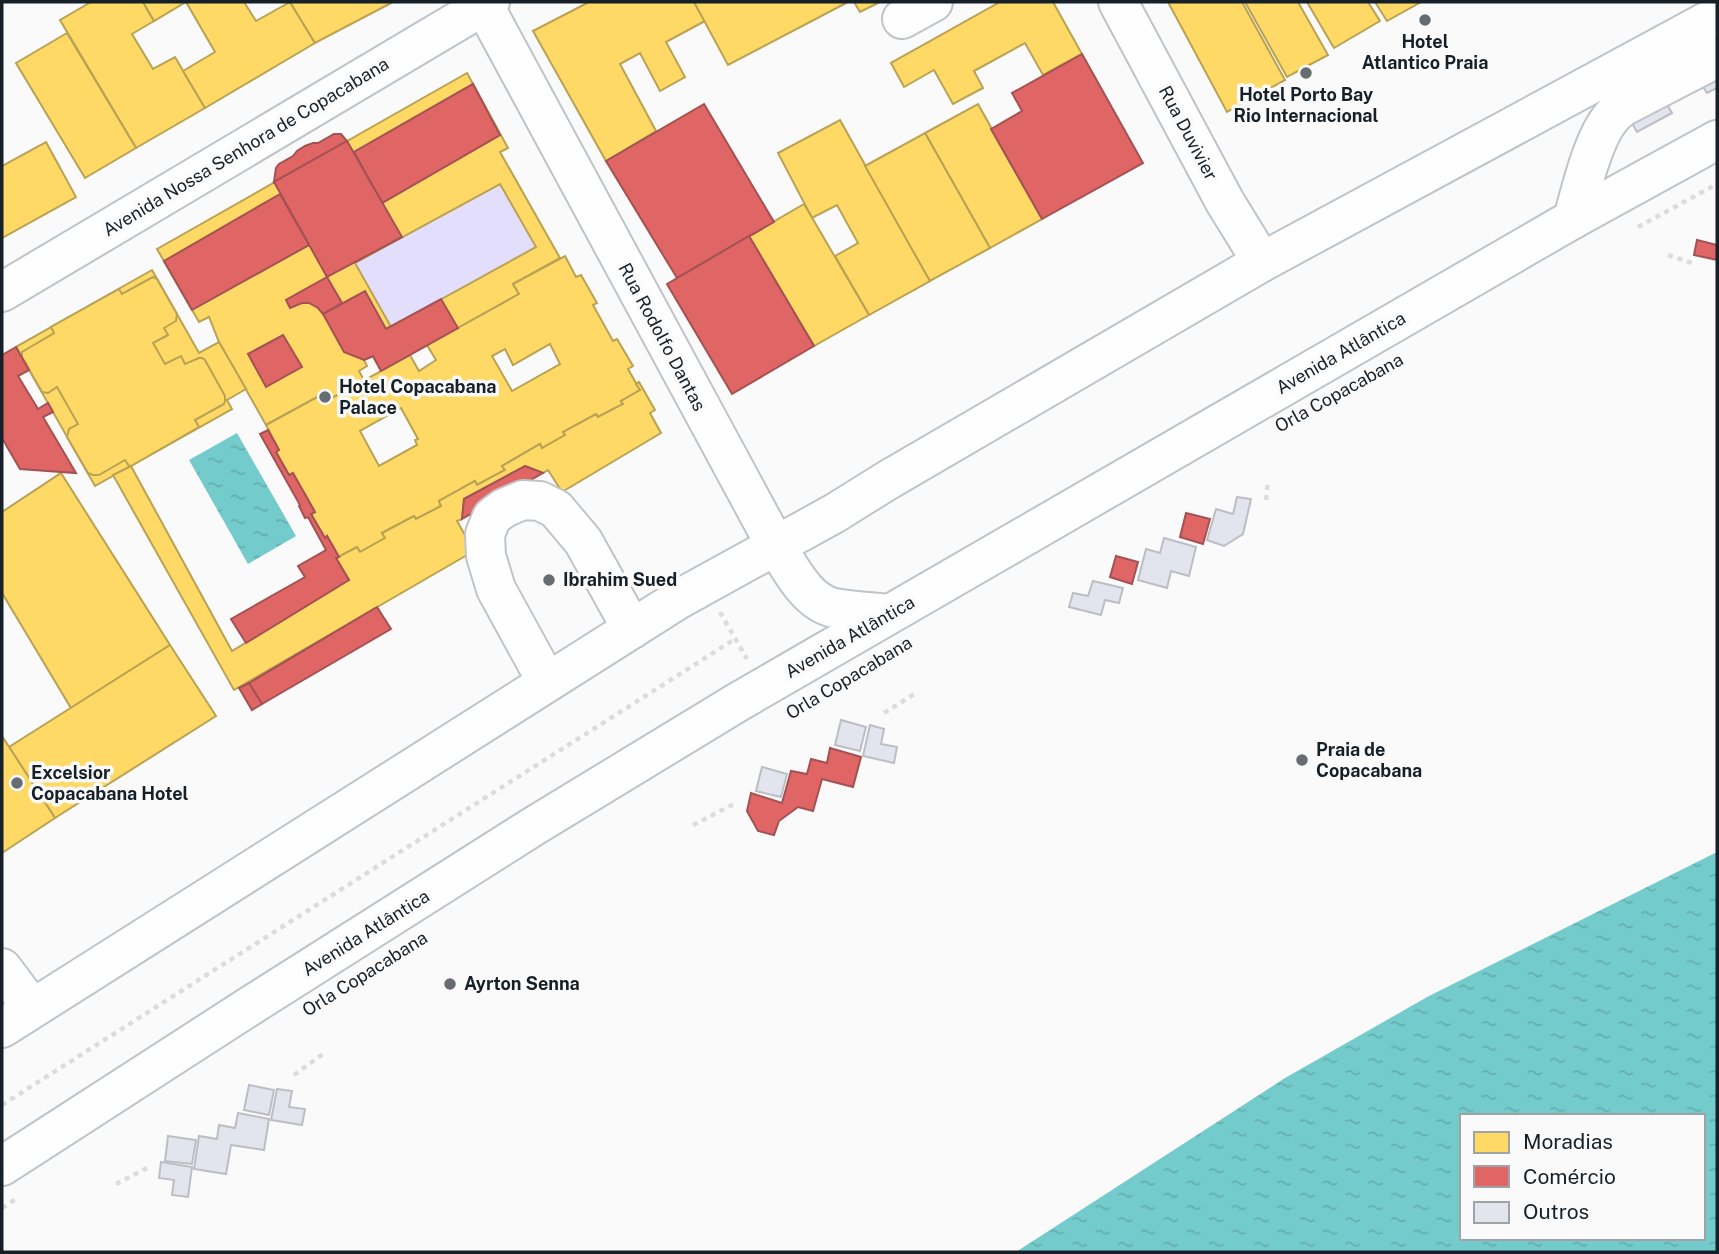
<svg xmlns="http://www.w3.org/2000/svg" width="1719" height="1254" viewBox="0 0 1719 1254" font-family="'Public Sans',sans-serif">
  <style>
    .pitch { fill: #e4defd }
    .water { fill: url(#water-ripples); fill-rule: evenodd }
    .homes { fill: #ffd966; stroke: #b9a253; stroke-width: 2; fill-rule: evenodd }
    .shops { fill: #e06666; stroke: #a35153; stroke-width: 2 }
    .building { fill: #e2e5ed; stroke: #bcbec4; stroke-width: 2 }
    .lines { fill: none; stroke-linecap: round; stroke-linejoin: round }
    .minor-casing { stroke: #bfc4c8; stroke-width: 42 }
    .major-casing { stroke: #bfc4c8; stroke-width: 42 }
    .highway-casing { stroke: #bfc4c8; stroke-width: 42 }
    .path { stroke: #dbdcdc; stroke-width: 4.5; stroke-dasharray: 5 5; stroke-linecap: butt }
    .minor { stroke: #fefefe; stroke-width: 38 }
    .major { stroke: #fefefe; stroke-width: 38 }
    .highway { stroke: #fefefe; stroke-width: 38 }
    .poi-dot { fill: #666c72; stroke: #fafafa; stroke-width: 2.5 }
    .labels { text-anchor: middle; stroke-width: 7; stroke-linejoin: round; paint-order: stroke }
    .poi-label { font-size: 18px; font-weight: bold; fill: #162028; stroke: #fafafa; text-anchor: start }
    .street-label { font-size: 18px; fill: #162028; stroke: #fafafa }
  </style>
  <defs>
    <pattern id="water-ripples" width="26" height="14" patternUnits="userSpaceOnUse" patternTransform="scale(1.75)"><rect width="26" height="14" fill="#74cbcb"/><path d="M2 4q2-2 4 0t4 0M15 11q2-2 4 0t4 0" fill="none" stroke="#64aeae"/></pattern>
  </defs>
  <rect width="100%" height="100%" fill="#fafafa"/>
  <polygon class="pitch" points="500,184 536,247 391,327 355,263"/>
  <g class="water">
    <polygon points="237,433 296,536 248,564 189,460"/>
    <path d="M1717 852V1252H1016L1285 1078 1429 996ZM1462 1116H1703V1238H1462Z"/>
  </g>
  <g class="homes">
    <polygon points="91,2 143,2 154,21 132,34 153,69 175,57 205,108 136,148 60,20"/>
    <polygon points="143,2 244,2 256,21 290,2 315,43 205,108 183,71 215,52 186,2 154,21"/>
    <polygon points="290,2 393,2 315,43"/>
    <polygon points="589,2 694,2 705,21 666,42 685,77 660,91 640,53 620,64 656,131 606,161 533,31"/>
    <polygon points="694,2 848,2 728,65"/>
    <polygon points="854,2 880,2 860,12"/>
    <polygon points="1000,2 1053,2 1082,54 1043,75 1025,43 974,71 983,88 953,104 934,70 904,87 891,63"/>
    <polygon points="1168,2 1242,2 1285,80 1227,112"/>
    <polygon points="1245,2 1298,2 1328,55 1287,77"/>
    <polygon points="1307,2 1368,2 1380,21 1334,48"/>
    <polygon points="1375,2 1421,2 1387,21"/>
    <polygon points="67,33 136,148 85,178 16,63"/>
    <path d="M467 73 508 148 500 152 560 258 513 284 519 294 381 371 373 356 364 360 367 366 359 371 364 380 323 403 319 396 266 425 219 342 209 317 199 322 157 249ZM500 184 536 247 391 327 355 263Z"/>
    <polygon points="978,104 1042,219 990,248 925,133"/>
    <polygon points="840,120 930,281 869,315 835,256 858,243 837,205 812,218 778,153"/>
    <polygon points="925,133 990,248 930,281 865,166"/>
    <polygon points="46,142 76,197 2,238 2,166"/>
    <polygon points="804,204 869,315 814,346 749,236"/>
    <path d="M565 256 576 277 581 275 597 303 593 305 613 341 617 339 633 366 628 369 640 390 621 401 623 404 598 417 596 414 563 432 565 435 542 448 540 444 502 466 505 470 477 485 475 481 439 501 441 506 416 519 414 516 382 533 385 538 360 552 357 547 339 557 327 536 325 538 311 514 315 512 293 473 289 475 276 452 279 450 266 425 319 396 323 403 410 355 419 371 436 360 427 345 519 294 513 284ZM550 344 560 364 512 391 492 356 505 349 513 365ZM401 408 418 439 415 440 417 445 379 466 360 431Z"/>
    <polygon points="152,270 199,353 219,342 246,389 227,400 232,409 95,486 16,347"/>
    <polygon points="153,277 157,279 177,314 176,321 164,328 168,335 153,343 165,364 181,356 185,364 199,358 202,358 205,360 225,396 225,401 224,404 195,420 199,427 131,466 129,466 125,460 99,475 93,475 88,473 67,437 69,429 78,424 57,387 48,393 42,392 22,357 22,352 54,333 51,327 119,289 122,294"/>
    <polygon points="639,382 655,410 650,413 661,433 562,492 548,470 543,473 525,466 464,499 462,519 457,521 474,551 234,690 113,475 131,466 232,651 349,580 336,558 357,547 360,552 385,538 382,533 414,516 416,519 441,506 439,501 475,481 477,485 505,470 502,466 540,444 542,448 565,435 563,432 596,414 598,417 623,404 621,401 640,390 636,384"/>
    <polygon points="61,473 170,645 71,708 2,593 2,512"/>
    <polygon points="170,645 216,716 55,818 9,747"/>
    <polygon points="2,736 55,818 2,853"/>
  </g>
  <g class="shops">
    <polygon points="1082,54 1143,163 1042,219 991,129 1022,111 1012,93"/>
    <polygon points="473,84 500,135 382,203 354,152"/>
    <polygon points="704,104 774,222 677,278 606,161"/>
    <polygon points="334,134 341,134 347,141 274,182 276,168 279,164 293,156 297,151 305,146 313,143 318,143"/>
    <polygon points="347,141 402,237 327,277 274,182"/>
    <polygon points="280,194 309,245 192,310 164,261"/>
    <polygon points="749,236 814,346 732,394 667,284"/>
    <polygon points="1697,240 1717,245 1717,260 1694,255"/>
    <polygon points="327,277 342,303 323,314 318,308 309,303 302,303 290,308 286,300"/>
    <polygon points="365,291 386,329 441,299 458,328 381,371 373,356 364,360 344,352 323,314"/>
    <polygon points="283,335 302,367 266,387 248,354"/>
    <polygon points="16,347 29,370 18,376 38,409 48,403 53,412 43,417 76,473 20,469 2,438 2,355"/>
    <polygon points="268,430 279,450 276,452 289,475 293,473 315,512 311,514 325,538 327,536 339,557 336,558 349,580 246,643 231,619 305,577 298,566 326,550 308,517 305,518 299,506 300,505 260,434"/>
    <polygon points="525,466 543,473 462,519 464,499"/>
    <polygon points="1186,513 1210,519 1203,544 1180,537"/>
    <polygon points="1116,556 1138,562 1132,584 1110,577"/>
    <polygon points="377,607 391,629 262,704 249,683"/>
    <polygon points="249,683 262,704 252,710 239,688"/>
    <polygon points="830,748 861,757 853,787 822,779 813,811 798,807 779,821 774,835 758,831 747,811 751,793 782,803 791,771 807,774 811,759 827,763"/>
  </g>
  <g class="building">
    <polygon points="1717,72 1717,88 1707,93 1700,82"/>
    <polygon points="1665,101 1672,113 1637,132 1630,120"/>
    <polygon points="1237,497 1251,499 1243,534 1224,546 1207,540 1216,509 1233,514"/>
    <polygon points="1164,538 1196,547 1189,576 1171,571 1167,588 1138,580 1146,549 1160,553"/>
    <polygon points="1093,581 1123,588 1119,603 1105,600 1101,615 1069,607 1073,593 1088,596"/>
    <polygon points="841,720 866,727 860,751 835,745"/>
    <polygon points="870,725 884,729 881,744 897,747 894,763 863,756"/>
    <polygon points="762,767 787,774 781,797 756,791"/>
    <polygon points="249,1085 274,1090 269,1115 244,1110"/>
    <polygon points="277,1089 292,1091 289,1107 305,1109 302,1125 271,1120"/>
    <polygon points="238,1113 269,1119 264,1150 231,1145 226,1174 194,1169 199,1136 217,1139 219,1125 235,1128"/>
    <polygon points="168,1136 196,1140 192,1164 165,1161"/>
    <polygon points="161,1162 192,1167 188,1197 172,1195 174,1180 159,1178"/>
  </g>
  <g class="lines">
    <g class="minor-casing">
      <g id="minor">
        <path d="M482 2 776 546C790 567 806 602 834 608 852 611 871 612 889 614"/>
        <polyline points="1118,2 1225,202 1262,262"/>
        <polyline points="902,19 933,2"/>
        <path d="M1573 219C1580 193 1593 139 1610 119 1613 114 1618 111 1622 107L1717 58"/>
        <polyline points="547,682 496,589 486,556 485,534 492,517 504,508 523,500 540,501 556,509 583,541 632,629"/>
        <polyline points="2,968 32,1008"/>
      </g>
    </g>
    <g class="major-casing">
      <polyline id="major" points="2,292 490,2"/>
    </g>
    <g class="highway-casing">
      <g id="highway">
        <polyline points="2,1028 679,599 835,513 888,480 1262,262 1717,16"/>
        <polyline points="2,1166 250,1006 534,826 738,702 1573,219 1717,140"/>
      </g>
    </g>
    <g class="path">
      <polyline points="1638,227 1717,184"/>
      <polyline points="1668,255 1695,264"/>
      <polyline points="1266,500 1268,480"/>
      <polyline points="720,612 747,659"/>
      <polyline points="884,713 916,693"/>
      <polyline points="693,825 736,803"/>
      <polyline points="294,1075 323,1054"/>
      <polyline points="2,1105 735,639"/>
      <polyline points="116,1184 147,1168"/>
      <polyline points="2,1208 16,1199"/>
    </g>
    <use href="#minor" class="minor"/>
    <use href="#major" class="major"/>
    <use href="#highway" class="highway"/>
  </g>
  <g class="poi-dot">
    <circle cx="1425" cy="20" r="7"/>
    <circle cx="1306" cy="73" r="7"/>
    <circle cx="325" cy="397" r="7"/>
    <circle cx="549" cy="580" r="7"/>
    <circle cx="1302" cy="760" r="7"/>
    <circle cx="17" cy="783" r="7"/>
    <circle cx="450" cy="984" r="7"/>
  </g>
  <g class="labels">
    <g class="poi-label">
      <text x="1425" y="48" text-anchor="middle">Hotel<tspan x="1425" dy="21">Atlantico Praia</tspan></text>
      <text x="1306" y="101" text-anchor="middle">Hotel Porto Bay<tspan x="1306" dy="21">Rio Internacional</tspan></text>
      <text x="339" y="393">Hotel Copacabana<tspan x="339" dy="21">Palace</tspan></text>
      <text x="563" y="586">Ibrahim Sued</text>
      <text x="1316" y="756">Praia de<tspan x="1316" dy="21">Copacabana</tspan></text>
      <text x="31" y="779">Excelsior<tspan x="31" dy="21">Copacabana Hotel</tspan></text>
      <text x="464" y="990">Ayrton Senna</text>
    </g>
    <g class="street-label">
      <text transform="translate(1188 133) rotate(62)" y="6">Rua Duvivier</text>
      <text transform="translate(246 147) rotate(-31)" y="6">Avenida Nossa Senhora de Copacabana</text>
      <text transform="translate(662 337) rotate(62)" y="6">Rua Rodolfo Dantas</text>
      <text transform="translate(1341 353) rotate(-30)" y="6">Avenida Atlântica</text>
      <text transform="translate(1339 393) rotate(-29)" y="6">Orla Copacabana</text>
      <text transform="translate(850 637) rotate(-30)" y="6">Avenida Atlântica</text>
      <text transform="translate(849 678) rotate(-31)" y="6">Orla Copacabana</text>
      <text transform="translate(366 933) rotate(-32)" y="6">Avenida Atlântica</text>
      <text transform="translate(365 974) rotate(-32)" y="6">Orla Copacabana</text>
    </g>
  </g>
  <rect width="1719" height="1254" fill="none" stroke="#162028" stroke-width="7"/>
  <rect x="1460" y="1114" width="245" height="126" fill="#fafafa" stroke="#9fa3a6" stroke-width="2"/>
  <rect x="1474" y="1132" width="35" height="21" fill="#ffd966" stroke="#9fa3a6" stroke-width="2"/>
  <text x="1523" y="1149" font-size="21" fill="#162028">Moradias</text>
  <rect x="1474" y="1166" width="35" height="21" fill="#e06666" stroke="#9fa3a6" stroke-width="2"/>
  <text x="1523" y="1184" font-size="21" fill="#162028">Comércio</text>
  <rect x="1474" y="1202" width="35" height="21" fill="#e2e5ed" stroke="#9fa3a6" stroke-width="2"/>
  <text x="1523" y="1219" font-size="21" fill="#162028">Outros</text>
</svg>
